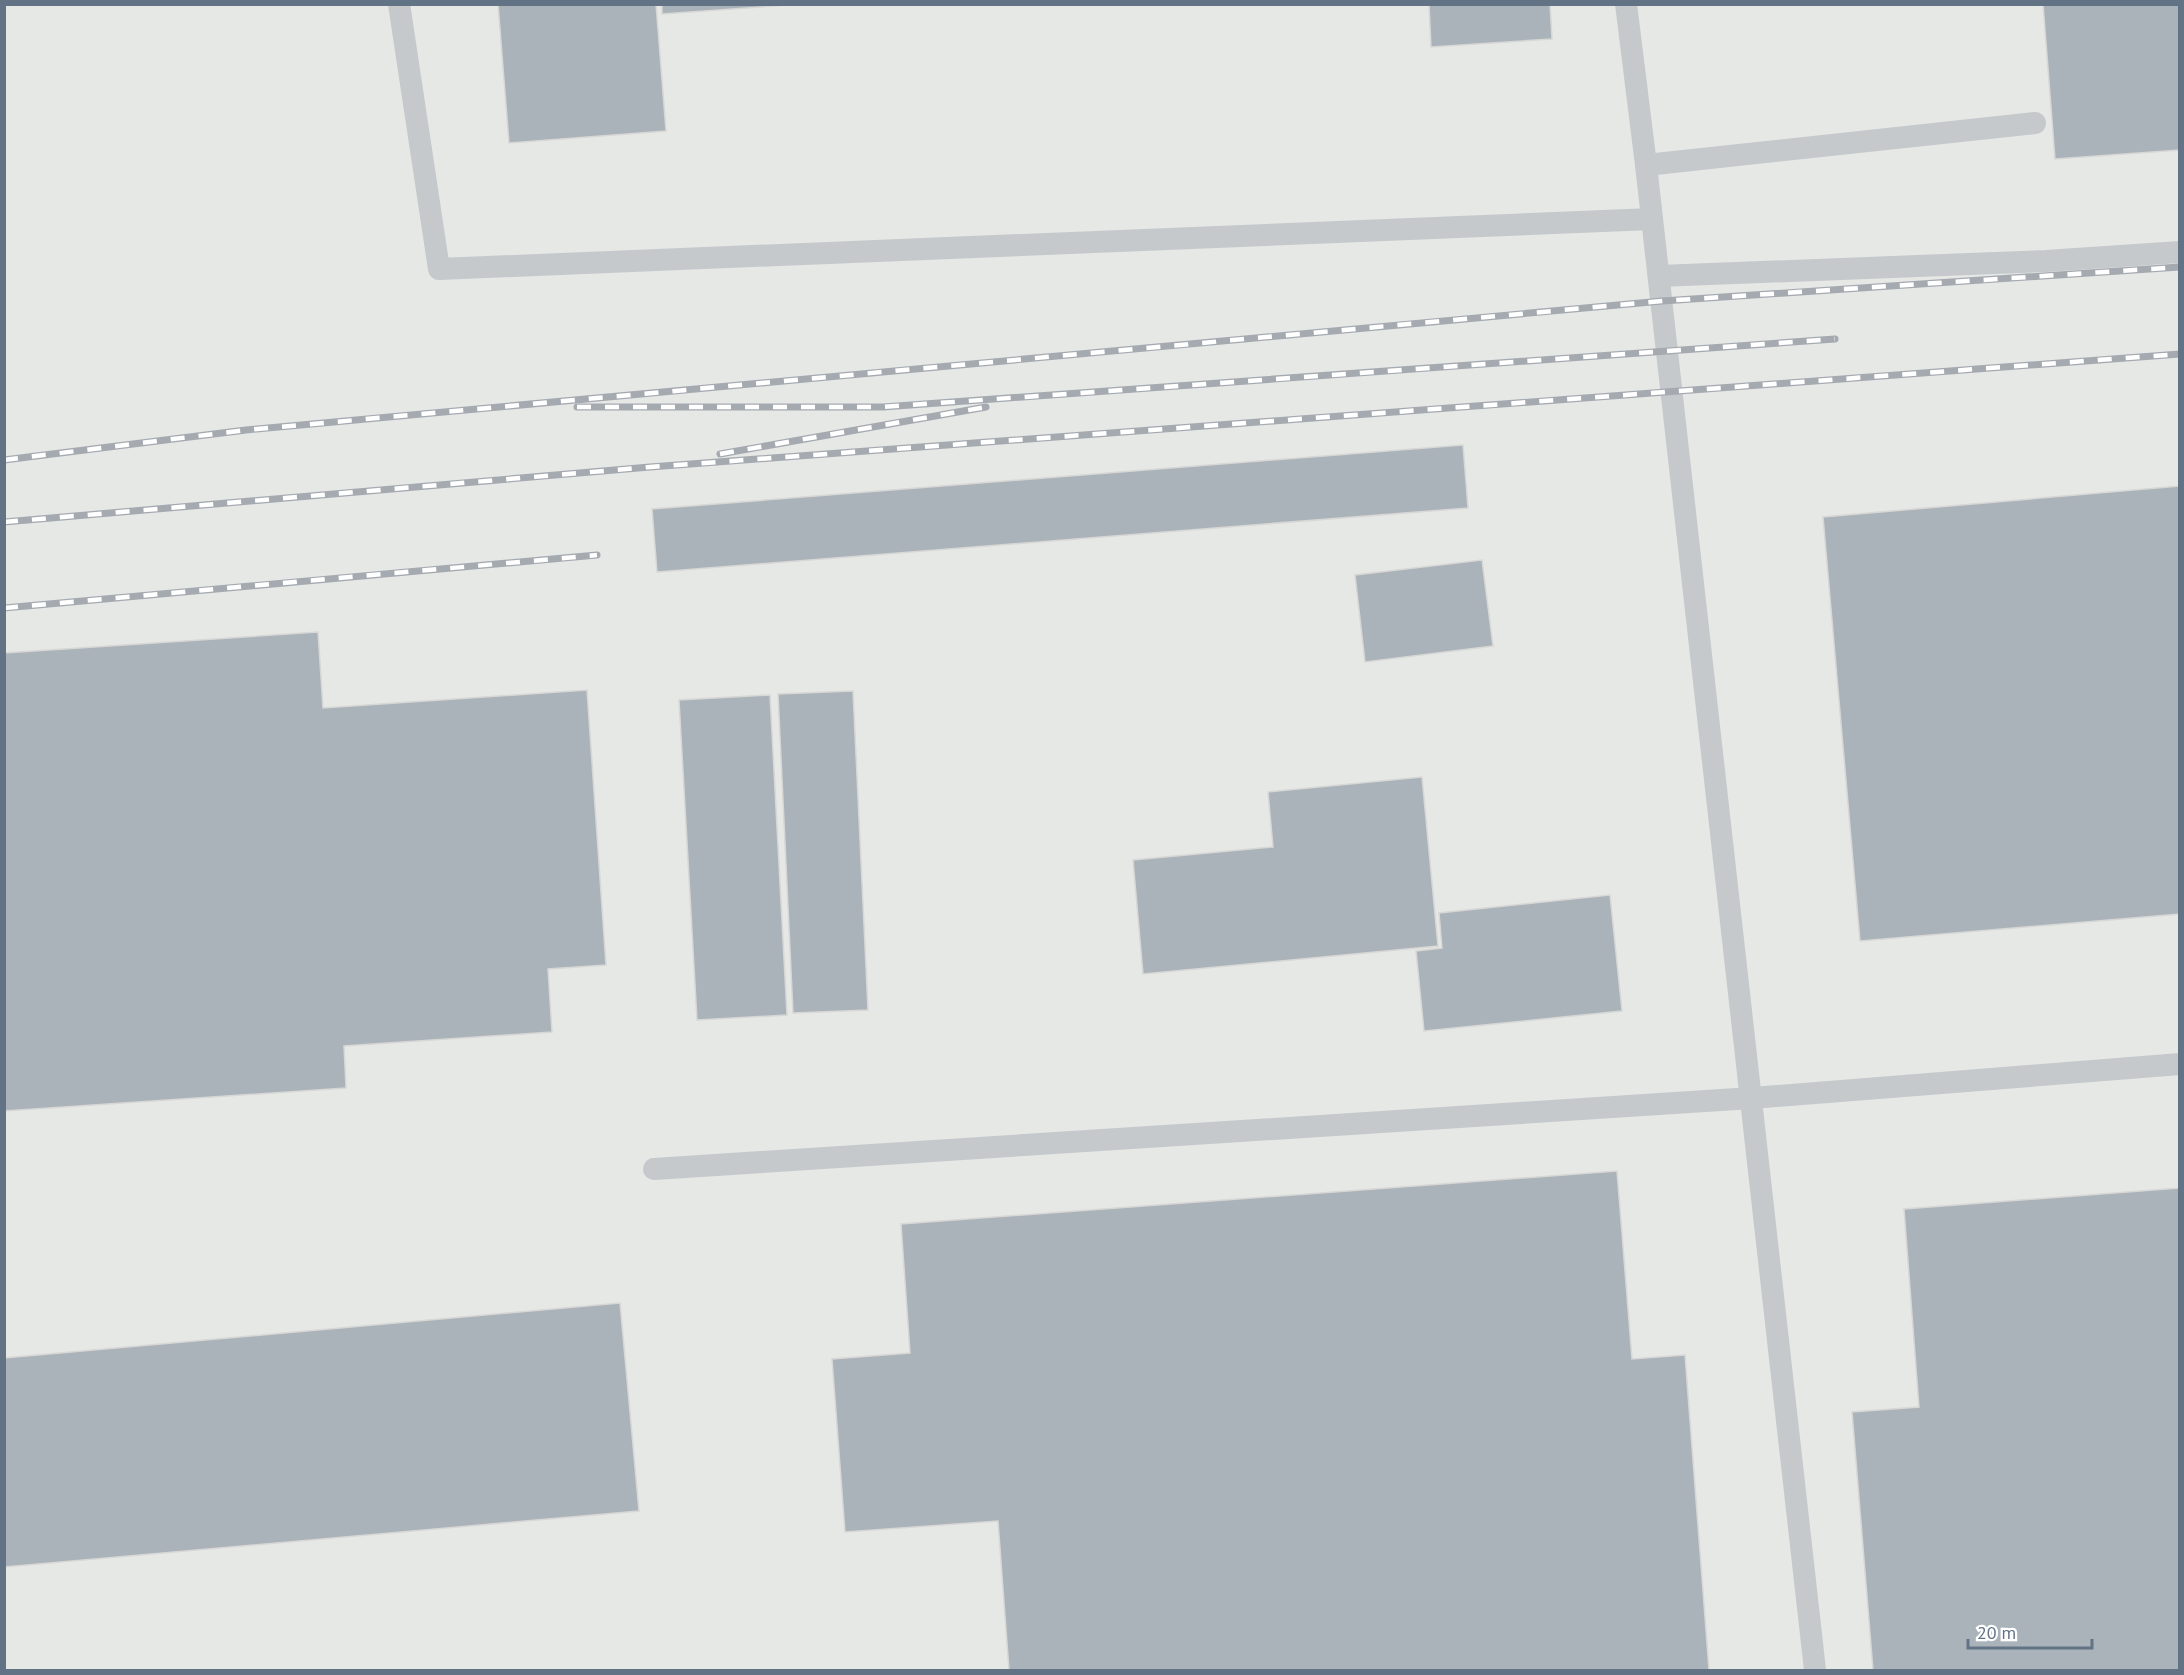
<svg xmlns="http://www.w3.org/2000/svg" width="2184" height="1675" viewBox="0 0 2184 1675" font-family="'PT Sans',sans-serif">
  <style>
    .built { fill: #e6e8e6 }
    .building { fill: #abb3ba; stroke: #d7d7d5; stroke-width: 1.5 }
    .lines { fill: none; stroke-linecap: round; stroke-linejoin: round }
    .lane { stroke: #c5c9cc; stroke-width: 22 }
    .rail-casing { stroke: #a5aab1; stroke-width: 7 }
    .rail { stroke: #fff; stroke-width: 4.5; stroke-dasharray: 14; stroke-linecap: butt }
  </style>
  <rect width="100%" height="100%" fill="#f6f6f2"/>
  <rect class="built" x="5" y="5" width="2174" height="1665"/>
  <g class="building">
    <polygon points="498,4 656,4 666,131 509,143"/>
    <polygon points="662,4 801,4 662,14"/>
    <polygon points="1429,4 1550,4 1552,39 1431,47"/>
    <polygon points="2043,4 2180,4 2180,150 2055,159"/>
    <polygon points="1463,445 1468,508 657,572 652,509"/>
    <polygon points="2180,486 2180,914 1860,941 1823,517"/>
    <polygon points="1482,560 1493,646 1365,662 1355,575"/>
    <polygon points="318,632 323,708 587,690 606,965 548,969 552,1032 344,1046 346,1088 4,1111 4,653"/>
    <polygon points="853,691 868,1010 793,1013 778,694"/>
    <polygon points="770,695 787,1015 697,1020 679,700"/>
    <polygon points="1422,777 1438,946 1143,974 1133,860 1273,847 1268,792"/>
    <polygon points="1610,895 1622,1011 1424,1031 1416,951 1442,948 1439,913"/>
    <polygon points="1617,1171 1632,1359 1685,1355 1709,1670 1009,1670 998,1521 845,1532 832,1359 910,1353 901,1224"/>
    <polygon points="2180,1188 2180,1670 1873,1670 1852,1412 1919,1407 1904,1209"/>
    <polygon points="620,1303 639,1511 4,1567 4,1358"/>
  </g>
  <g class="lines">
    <g class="lane">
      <polyline points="399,4 439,269 1652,219"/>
      <polyline points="1626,4 1646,165 1815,1670"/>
      <polyline points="1646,165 2035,123"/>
      <polyline points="1659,276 2046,261 2180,252"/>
      <polyline points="654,1169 1752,1098 2180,1064"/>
    </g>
    <g class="rail-casing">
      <g id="rail">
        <polyline points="577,407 883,407 1835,339"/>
        <polyline points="720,454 986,407"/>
        <polyline points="4,460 246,430 1662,301 2180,267"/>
        <polyline points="4,522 650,467 2180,354"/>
        <polyline points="4,608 597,555"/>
      </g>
    </g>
    <use href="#rail" class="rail"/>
  </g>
  <rect width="2184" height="1675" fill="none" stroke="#637386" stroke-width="12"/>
  <path d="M1968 1639v9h124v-9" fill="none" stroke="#637386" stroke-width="3"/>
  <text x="1977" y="1639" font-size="18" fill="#637386" stroke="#ffffff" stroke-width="4.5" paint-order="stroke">20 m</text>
</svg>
